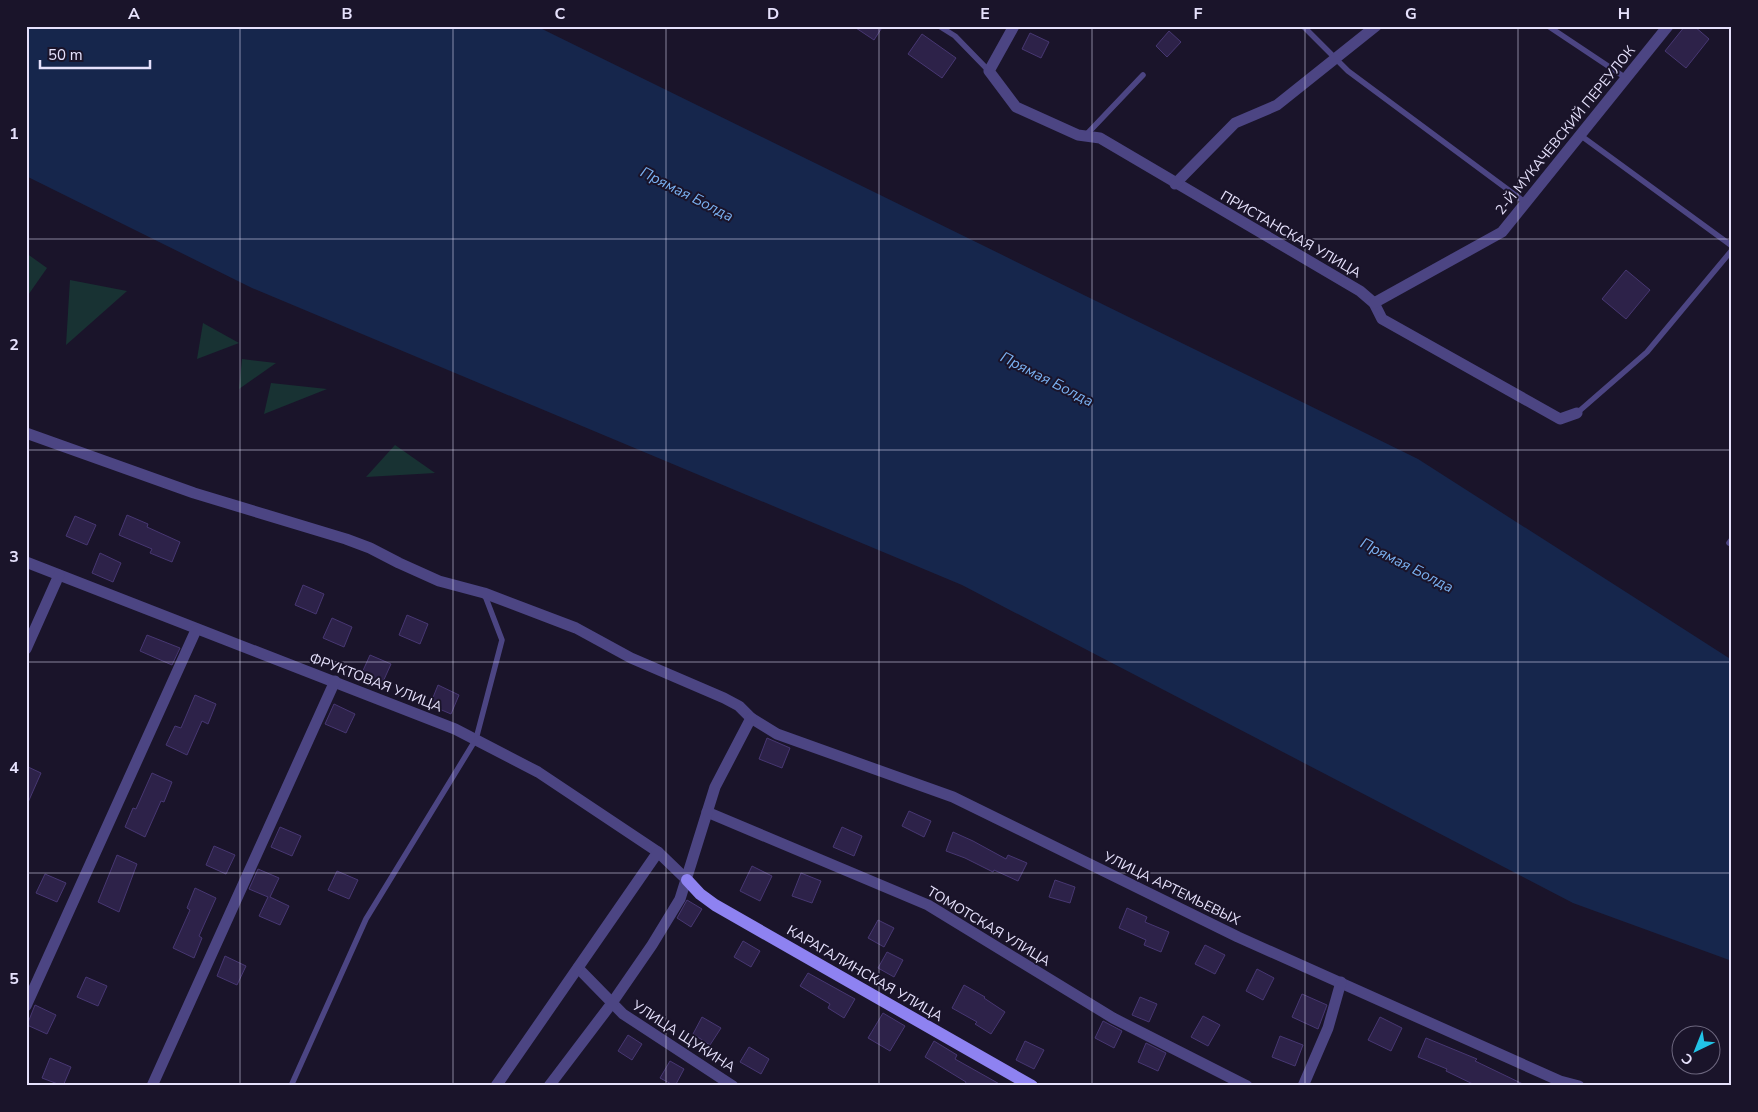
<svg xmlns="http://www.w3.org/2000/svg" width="1758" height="1112" viewBox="0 0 1758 1112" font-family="'Nunito Sans',sans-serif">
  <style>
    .green { fill: #183233 }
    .water { fill: #16264c }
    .building { fill: #2d2249; stroke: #473772 }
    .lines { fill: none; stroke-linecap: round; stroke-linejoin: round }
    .lane { stroke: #4c4583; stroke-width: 5.5 }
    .street { stroke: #4c4583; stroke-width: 11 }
    .secondary { stroke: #8e82f1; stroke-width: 12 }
    .grid { fill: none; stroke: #e6e1fc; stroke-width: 1; stroke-opacity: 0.55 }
    .labels { text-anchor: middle; stroke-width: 4; stroke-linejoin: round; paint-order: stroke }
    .street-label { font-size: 14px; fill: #e6e1fc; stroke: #1a142a }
    .water-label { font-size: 15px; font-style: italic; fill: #7ab0f0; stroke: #1a142a }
    .neatline { fill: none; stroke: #e6e1fc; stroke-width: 2 }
    .grid-label { font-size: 16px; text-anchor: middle; font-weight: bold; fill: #e6e1fc }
  </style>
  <rect width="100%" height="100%" fill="#1a142a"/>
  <g class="green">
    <polygon points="26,253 47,268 26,298"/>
    <polygon points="70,280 127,291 66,345"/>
    <polygon points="203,323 239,343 197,359"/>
    <polygon points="242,359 276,363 239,389"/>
    <polygon points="271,383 327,389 264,414"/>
    <polygon points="395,445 435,473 366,477"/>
  </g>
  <polygon class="water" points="26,26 536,26 1418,459 1732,660 1732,961 1573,903 962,585 252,288 26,176"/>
  <g class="building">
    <polygon points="853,26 883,26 874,40"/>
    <polygon points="1685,26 1694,26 1709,39 1686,68 1665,51"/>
    <polygon points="1169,31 1181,42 1167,57 1156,46"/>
    <polygon points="1030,33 1049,42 1041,58 1022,49"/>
    <polygon points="922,34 956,58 942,78 908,54"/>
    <polygon points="1626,270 1650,290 1626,319 1602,299"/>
    <polygon points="127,515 148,524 147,527 180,542 172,562 150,553 152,549 119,535"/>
    <polygon points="75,516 96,525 87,545 66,536"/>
    <polygon points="100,553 121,563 113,582 92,573"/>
    <polygon points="303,585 324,594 316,614 295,605"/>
    <polygon points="407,615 428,624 420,644 399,635"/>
    <polygon points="332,618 352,627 344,647 323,638"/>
    <polygon points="147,635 180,648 172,665 140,651"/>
    <polygon points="370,655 391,664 382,684 361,675"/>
    <polygon points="438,685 459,695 451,714 430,705"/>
    <polygon points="195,695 216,704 208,724 202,721 187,755 166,745 175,726 181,728"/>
    <polygon points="334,704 355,714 346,733 325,724"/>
    <polygon points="767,738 790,748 782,768 759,759"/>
    <polygon points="26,766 41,773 26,807"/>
    <polygon points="152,773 172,782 164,802 161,801 145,837 125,827 133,808 136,809"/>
    <polygon points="909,811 931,821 924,837 902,826"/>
    <polygon points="280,827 301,836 292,856 271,847"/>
    <polygon points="842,827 862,836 854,856 833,847"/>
    <polygon points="953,832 973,841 1006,859 1008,855 1027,863 1018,881 994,870 993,872 965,858 946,851"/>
    <polygon points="214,846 235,855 226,874 206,865"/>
    <polygon points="117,855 137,864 119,912 98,902"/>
    <polygon points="752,866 772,876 760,901 740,891"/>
    <polygon points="258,869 279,878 270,897 289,906 280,925 259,916 268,897 249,889"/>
    <polygon points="337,871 358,880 349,899 328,890"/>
    <polygon points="801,873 821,881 812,903 792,896"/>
    <polygon points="45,874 66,883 57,902 36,893"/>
    <polygon points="1055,880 1075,887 1070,903 1049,897"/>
    <polygon points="195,888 216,898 199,936 202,938 194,958 173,948 190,910 187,908"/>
    <polygon points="687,900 702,909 691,927 677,918"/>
    <polygon points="1127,908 1147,917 1145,922 1169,932 1161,952 1144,945 1146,940 1119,928"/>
    <polygon points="878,920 894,928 884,947 868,938"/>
    <polygon points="743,941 760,951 751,967 734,957"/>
    <polygon points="1205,945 1225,955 1215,974 1195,964"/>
    <polygon points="887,952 903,960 894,977 878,968"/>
    <polygon points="225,956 246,966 237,985 217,976"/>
    <polygon points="1257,969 1274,978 1263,1000 1246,991"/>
    <polygon points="808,973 855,999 844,1018 828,1008 830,1004 800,986"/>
    <polygon points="86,977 107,986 98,1006 77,997"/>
    <polygon points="964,985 985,997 984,998 1005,1012 991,1034 975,1024 977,1022 952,1008"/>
    <polygon points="1302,994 1327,1005 1318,1029 1292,1017"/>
    <polygon points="1140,997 1157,1004 1149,1022 1132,1015"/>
    <polygon points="35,1005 56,1015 47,1034 27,1025"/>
    <polygon points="883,1013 905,1026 890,1051 868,1038"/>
    <polygon points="1203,1016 1220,1025 1208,1046 1191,1037"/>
    <polygon points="702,1017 721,1028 710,1045 693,1034"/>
    <polygon points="1380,1017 1402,1028 1391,1051 1368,1040"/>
    <polygon points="1103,1021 1122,1031 1114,1048 1095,1038"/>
    <polygon points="628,1035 642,1044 632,1060 618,1051"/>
    <polygon points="1280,1036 1303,1045 1295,1066 1272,1057"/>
    <polygon points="1426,1038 1477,1059 1475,1061 1527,1086 1477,1086 1446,1071 1447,1069 1418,1057"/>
    <polygon points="934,1041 957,1055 955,1059 1003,1086 964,1086 966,1082 925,1057"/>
    <polygon points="1025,1041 1044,1050 1034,1069 1016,1060"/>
    <polygon points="1146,1043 1166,1053 1158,1071 1138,1062"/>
    <polygon points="749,1047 769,1059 761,1074 740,1062"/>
    <polygon points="50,1058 71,1067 63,1086 42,1078"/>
    <polygon points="670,1061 684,1069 675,1086 660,1078"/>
  </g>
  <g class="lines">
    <g class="lane">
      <polyline points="939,26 955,36 989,71"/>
      <polyline points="1303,26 1348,71 1526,203"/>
      <polyline points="1548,26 1626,78"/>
      <polyline points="1580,135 1732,246"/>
      <polyline points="1085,136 1143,75"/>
      <polyline points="1577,413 1647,352 1732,250"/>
      <polyline points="1729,543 1732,539"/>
      <polyline points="291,1086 366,919 476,739 502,640 484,593"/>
    </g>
    <g class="street">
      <polyline points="1014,26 989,71 1016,107 1078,135 1100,138 1360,291 1374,303 1382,319 1560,419 1577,413"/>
      <polyline points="1175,184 1235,123 1277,105 1376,26"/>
      <polyline points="1374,303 1502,232 1668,26"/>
      <polyline points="26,433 194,493 346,539 370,548 399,563 439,581 484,593 576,628 631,658 724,698 739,706 751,718 777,734 953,797 1238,937 1560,1081 1579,1086"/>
      <polyline points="26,562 455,729 538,772 658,852 687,880"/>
      <polyline points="26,649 59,575"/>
      <polyline points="707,812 928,905 1113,1018 1247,1086"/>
      <polyline points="578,968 623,1014 733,1086"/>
      <polyline points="26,1006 196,630"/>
      <polyline points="152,1086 335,681"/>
      <polyline points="496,1086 658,852"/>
      <polyline points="549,1086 612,1003 652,945 680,899 715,787 751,718"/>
      <polyline points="1303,1086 1328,1028 1341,982"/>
    </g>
    <polyline class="secondary" points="687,880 700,894 715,905 1032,1086"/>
  </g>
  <path class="grid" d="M240 26V1086M453 26V1086M666 26V1086M879 26V1086M1092 26V1086M1305 26V1086M1518 26V1086M26 239H1732M26 450H1732M26 662H1732M26 873H1732"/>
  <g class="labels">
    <g class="street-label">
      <text transform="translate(1565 130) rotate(-51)" y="5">2-Й МУКАЧЕВСКИЙ ПЕРЕУЛОК</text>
      <text transform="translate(1291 234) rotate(30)" y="5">ПРИСТАНСКАЯ УЛИЦА</text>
      <text transform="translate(376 682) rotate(21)" y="5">ФРУКТОВАЯ УЛИЦА</text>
      <text transform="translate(1172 888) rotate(26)" y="5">УЛИЦА АРТЕМЬЕВЫХ</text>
      <text transform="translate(989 926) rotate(31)" y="5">ТОМОТСКАЯ УЛИЦА</text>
      <text transform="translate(865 973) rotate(30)" y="5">КАРАГАЛИНСКАЯ УЛИЦА</text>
      <text transform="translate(684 1036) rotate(33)" y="5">УЛИЦА ЩУКИНА</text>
    </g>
    <g class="water-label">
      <text transform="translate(687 194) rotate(27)" y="5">Прямая Болда</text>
      <text transform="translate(1047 379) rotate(27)" y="5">Прямая Болда</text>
      <text transform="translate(1407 565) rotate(27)" y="5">Прямая Болда</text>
    </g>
  </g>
  <rect width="1758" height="1112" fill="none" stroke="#1a142a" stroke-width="55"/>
  <g transform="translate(1696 1050) rotate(223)"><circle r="24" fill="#1a142a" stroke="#6c667e"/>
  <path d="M0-4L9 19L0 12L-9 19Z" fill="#22c3e6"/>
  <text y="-8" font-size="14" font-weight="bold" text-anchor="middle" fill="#e6e1fc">С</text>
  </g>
  <path d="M40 60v8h110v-8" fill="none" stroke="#e6e1fc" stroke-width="2.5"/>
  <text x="48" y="60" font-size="15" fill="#e6e1fc" stroke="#1a142a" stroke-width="4" paint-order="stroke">50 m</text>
  <rect x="28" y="28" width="1702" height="1056" class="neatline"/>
  <g class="grid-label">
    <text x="134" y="19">A</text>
    <text x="347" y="19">B</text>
    <text x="560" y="19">C</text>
    <text x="773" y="19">D</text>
    <text x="985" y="19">E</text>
    <text x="1198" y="19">F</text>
    <text x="1411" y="19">G</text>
    <text x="1624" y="19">H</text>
    <text x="14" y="139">1</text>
    <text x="14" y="350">2</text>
    <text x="14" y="562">3</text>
    <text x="14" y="773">4</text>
    <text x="14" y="984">5</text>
  </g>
</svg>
